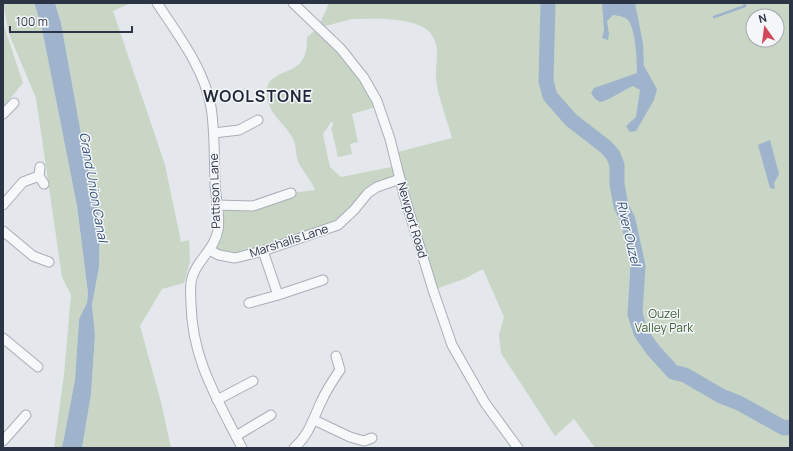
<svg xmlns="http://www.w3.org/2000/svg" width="793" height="451" viewBox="0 0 793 451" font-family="Manrope,sans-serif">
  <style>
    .green { fill: #c9d6c5; fill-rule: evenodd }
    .water { fill: #9fb4cc }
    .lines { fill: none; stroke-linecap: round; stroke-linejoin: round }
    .stream { stroke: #9fb4cc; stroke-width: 2.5 }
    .river { stroke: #9fb4cc; stroke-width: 15 }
    .street-casing { stroke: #a9aeb7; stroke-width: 11 }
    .street { stroke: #f7f8fa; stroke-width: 9 }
    .labels { text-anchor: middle; stroke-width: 3; stroke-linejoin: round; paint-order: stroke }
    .street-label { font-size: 12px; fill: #2b3445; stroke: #f4f6f9 }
    .park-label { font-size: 12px; fill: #3f6138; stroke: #f4f6f9 }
    .water-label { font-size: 13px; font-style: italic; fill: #34527a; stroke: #f4f6f9 }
    .district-label { font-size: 16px; font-weight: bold; letter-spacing: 1px; fill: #1d2536; stroke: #f4f6f9 }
  </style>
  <rect width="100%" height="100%" fill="#e4e7ec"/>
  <g class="green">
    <polygon points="3,3 34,3 41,24 77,206 88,293 87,303 79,319 75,380 62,448 54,448 64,375 71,295 62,277 36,98 9,34"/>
    <polygon points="55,3 131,3 113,11 165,165 181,242 189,240 190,261 184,283 162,289 140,326 161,402 171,448 82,448 91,394 95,335 92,305 99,267 100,221 84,150 61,23"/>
    <path d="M329 3H790V448H595L574 419 555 436 501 353 499 334 504 317 483 269 464 279 433 290 400 180 384 184 338 225 235 258 209 250 224 220V204L239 207 291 193 315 190C311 179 302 171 298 161 295 153 297 145 292 137 284 122 270 116 267 97 263 72 290 75 300 63 307 55 307 46 307 37L318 28ZM753 16H777V40H753ZM352 19C373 19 425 15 434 39 440 52 435 65 436 78 438 98 447 119 452 138L394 153 396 166 341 177 330 167 323 134 332 121 333 126 331 127 338 157 352 154 350 144 358 142 352 114 379 106 341 49 318 28Z"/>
    <polygon points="3,19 5,29 23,83 3,107"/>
  </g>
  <g class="water">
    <polygon points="34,3 55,3 61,23 84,150 100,221 99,267 92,305 95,335 91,394 82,448 62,448 75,380 79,319 87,303 88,293 77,206 41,24"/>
    <path d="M602 3H635L643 43 644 66 657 89 654 100 636 131 630 132 626 126 636 117 640 90 633 86C621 91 612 99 600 102L595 99 591 93 594 88 637 73C637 61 636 30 628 20 624 16 619 16 613 15L607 21 609 34 608 40 602 38 604 30Z"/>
    <polygon points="770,140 779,174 774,183 775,189 770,188 758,145"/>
  </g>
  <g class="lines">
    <polyline class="stream" points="714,17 745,6 744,3"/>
    <polyline class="river" points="548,3 546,81 550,96 571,120 606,147 613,155 617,165 617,184 621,206 628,220 638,266 635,314 641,333 653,350 673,372 685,375 721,396 739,403 784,428 790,427"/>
    <g class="street-casing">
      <g id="street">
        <path d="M157 3C178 35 204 68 211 107 215 132 214 157 215 182 215 197 221 215 218 230 215 250 193 263 191 283 190 290 191 298 191 304 192 360 218 400 242 448"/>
        <polyline points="293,3 341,49 364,78 377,101 390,139 404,195 433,290 452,345 485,403 518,448"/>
        <polyline points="3,114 14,103"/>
        <polyline points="214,133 239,130 258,120"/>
        <polyline points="40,167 39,176 44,184"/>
        <polyline points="3,205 23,182 39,176"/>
        <polyline points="216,205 253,206 291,193"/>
        <polyline points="3,231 33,256 49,262"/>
        <polyline points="209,250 219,255 235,258 263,251 338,225 354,210 368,193 377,187 400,179"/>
        <polyline points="263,251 278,295 323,280"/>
        <polyline points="249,303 278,295"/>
        <polyline points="3,338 38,367"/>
        <polyline points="217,400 253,381"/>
        <polyline points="314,420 350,437 364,441 372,438"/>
        <polyline points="236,436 271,415"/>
        <polyline points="3,441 26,415"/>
        <path d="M294 448C309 435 313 419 321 402 326 391 333 380 340 370L336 356"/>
      </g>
    </g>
    <use href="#street" class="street"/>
  </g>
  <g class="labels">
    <g class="street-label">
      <text transform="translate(215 191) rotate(-92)" y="4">Pattison Lane</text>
      <text transform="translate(412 220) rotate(74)" y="4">Newport Road</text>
      <text transform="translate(289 241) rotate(-18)" y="4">Marshalls Lane</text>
    </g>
    <g class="park-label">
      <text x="664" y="318">Ouzel<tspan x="664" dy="14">Valley Park</tspan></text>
    </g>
    <g class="water-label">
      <text transform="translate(94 187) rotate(80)" y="5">Grand Union Canal</text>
      <text transform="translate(629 233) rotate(77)" y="5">River Ouzel</text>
    </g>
    <g class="district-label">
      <text x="258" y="102">WOOLSTONE</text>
    </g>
  </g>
  <rect width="793" height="451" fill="none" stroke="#2b3445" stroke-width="8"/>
  <g transform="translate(765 28) rotate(346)"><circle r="19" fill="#f4f6f9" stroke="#a4a8b1"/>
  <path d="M0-3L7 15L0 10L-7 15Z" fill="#d1495b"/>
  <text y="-6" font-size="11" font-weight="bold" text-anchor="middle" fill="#2b3445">N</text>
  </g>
  <path d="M10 26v6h122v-6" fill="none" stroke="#2b3445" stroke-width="2"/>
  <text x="16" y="26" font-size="12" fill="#2b3445" stroke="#f4f6f9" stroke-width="3" paint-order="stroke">100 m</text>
</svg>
